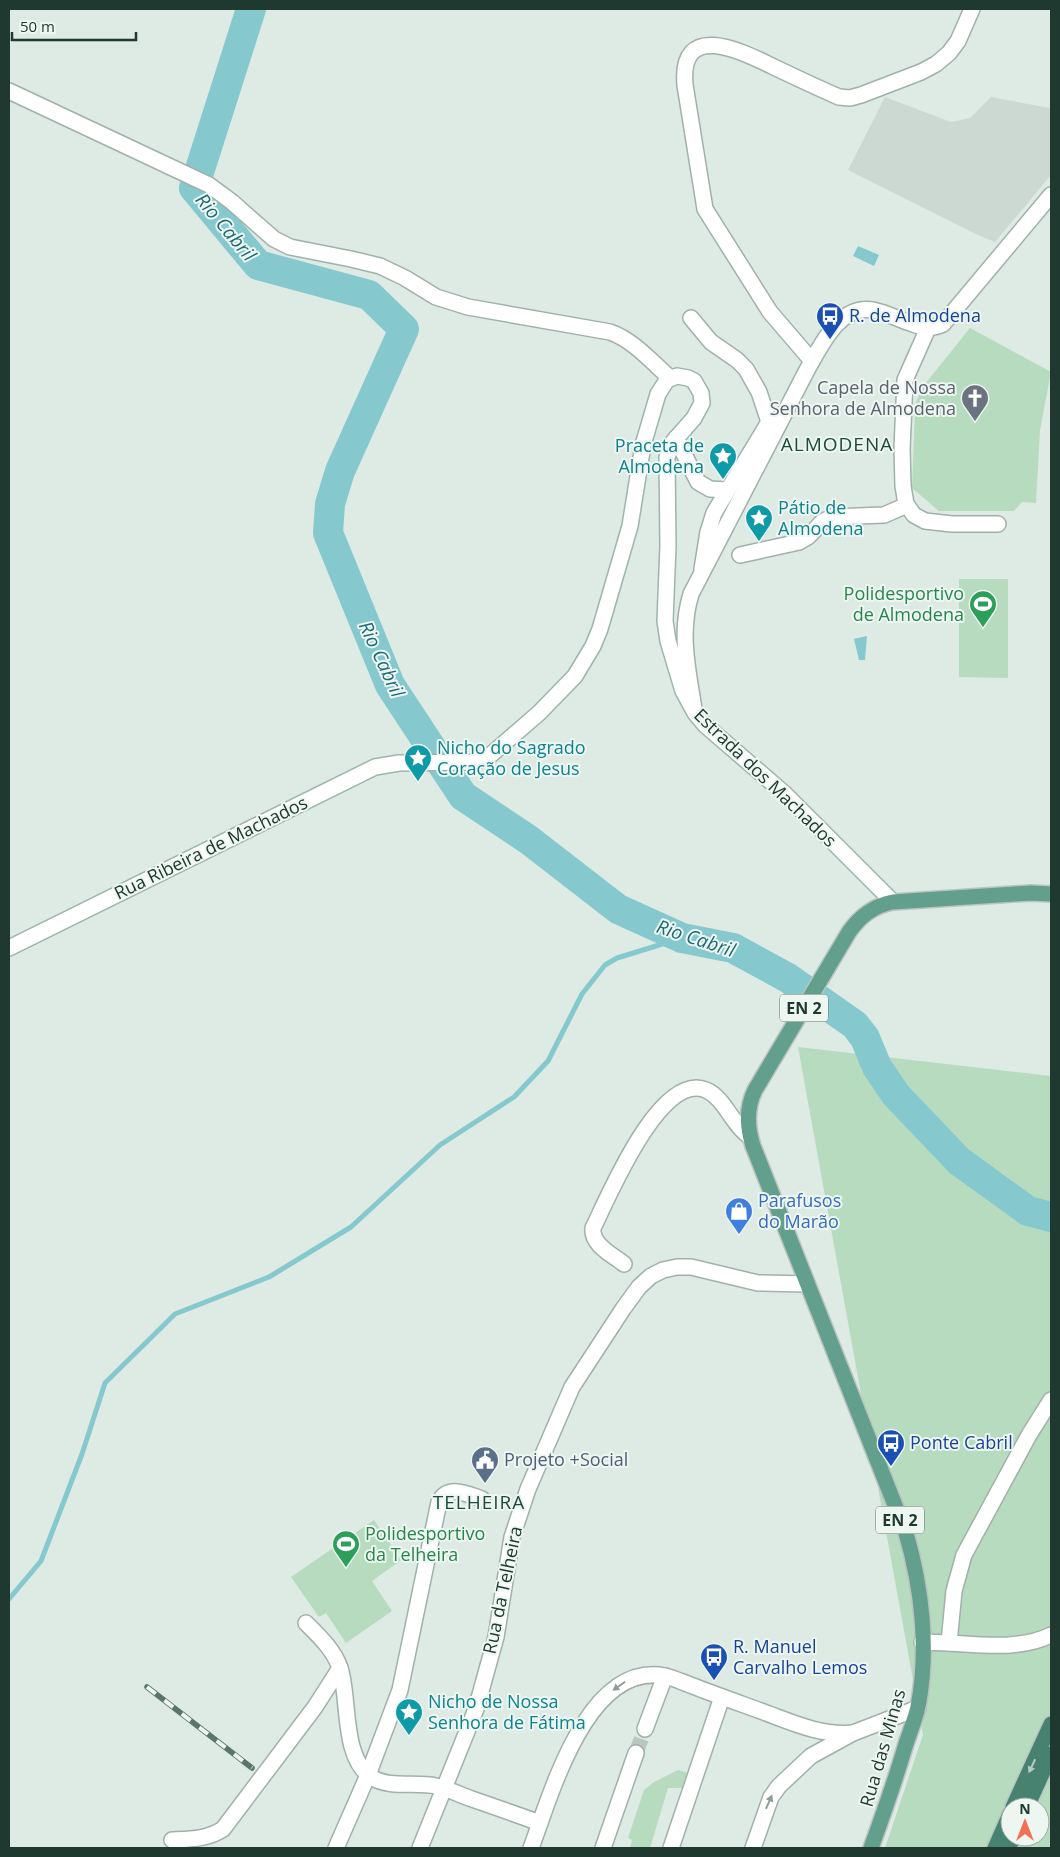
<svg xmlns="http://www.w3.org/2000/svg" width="1060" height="1857" viewBox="0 0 1060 1857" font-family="'Open Sans',sans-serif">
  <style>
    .built { fill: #ccd9d2 }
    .green { fill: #b6dbbe; fill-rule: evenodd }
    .water { fill: #85c9cf }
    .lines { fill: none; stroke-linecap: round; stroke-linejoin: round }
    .stream { stroke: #85c9cf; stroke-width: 5 }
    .river { stroke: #85c9cf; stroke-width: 30 }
    .minor-tunnel { stroke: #b8c7c0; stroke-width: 15; stroke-dasharray: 15 8; stroke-linecap: butt }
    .minor-casing { stroke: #a1b1aa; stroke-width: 18 }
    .tertiary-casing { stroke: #a1b1aa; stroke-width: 18 }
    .secondary-casing { stroke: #9db5ab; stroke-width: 18 }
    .primary-casing { stroke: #bcc4c1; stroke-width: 18 }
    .trunk-casing { stroke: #bcc4c1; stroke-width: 18 }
    .minor { stroke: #fff; stroke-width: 15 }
    .tertiary { stroke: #fff; stroke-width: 15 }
    .secondary { stroke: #fff; stroke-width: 15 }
    .primary { stroke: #629f8c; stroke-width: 15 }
    .trunk { stroke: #478270; stroke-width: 15 }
    .rail-casing { stroke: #5a756c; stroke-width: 5.5 }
    .rail { stroke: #eef6f2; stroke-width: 4; stroke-dasharray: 11; stroke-linecap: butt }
    .oneway { fill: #909c98 }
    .oneway2 { fill: #b4cdc4 }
    .labels { text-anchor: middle; stroke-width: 4; stroke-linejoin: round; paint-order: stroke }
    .shield { fill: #eef6f2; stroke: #5e726a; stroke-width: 1 }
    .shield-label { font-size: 16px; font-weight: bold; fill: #203930 }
    .transit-label { font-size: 18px; fill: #164399; stroke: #eef6f2; text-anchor: start }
    .worship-label { font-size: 18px; fill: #5b616d; stroke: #eef6f2; text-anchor: end }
    .culture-label { font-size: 18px; fill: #0d838f; stroke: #eef6f2; text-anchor: start }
    .leisure-label { font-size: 18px; fill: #27864d; stroke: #eef6f2; text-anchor: end }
    .street-label { font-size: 18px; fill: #203930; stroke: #eef6f2 }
    .shop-label { font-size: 18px; fill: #366cbe; stroke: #eef6f2; text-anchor: start }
    .service-label { font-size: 18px; fill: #4e5e75; stroke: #eef6f2; text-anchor: start }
    .water-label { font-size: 19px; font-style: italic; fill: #1b6b74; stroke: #eef6f2 }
    .neighbourhood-label { font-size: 19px; letter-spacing: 1px; fill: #1c4b3c; stroke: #eef6f2 }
  </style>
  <rect width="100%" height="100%" fill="#deeae4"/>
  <polygon class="built" points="885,97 951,122 970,118 991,97 1049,108 1051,107 1051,175 995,242 978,235 848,170"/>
  <g class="green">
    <polygon points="970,328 1051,372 1040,430 1036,503 1022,502 1014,511 939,511 912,488 915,409 916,402 921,389"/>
    <polygon points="959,579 1008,579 1008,678 959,677"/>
    <path d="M798 1047 1051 1076V1848H885L923 1735ZM1010 1807H1040V1837H1010Z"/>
    <polygon points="374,1520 401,1560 372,1581 392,1611 346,1643 326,1613 319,1617 291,1577"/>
    <polygon points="678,1770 686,1772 687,1777 684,1788 668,1788 650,1848 630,1848 632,1840 628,1838 644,1790 654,1782"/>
  </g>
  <g class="water">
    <polygon points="858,246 879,255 874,266 853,256"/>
    <polygon points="867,636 865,660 859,660 854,639"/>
  </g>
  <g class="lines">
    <polyline class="stream" points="9,1599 41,1561 82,1454 105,1383 175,1314 269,1277 351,1227 440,1145 514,1097 548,1061 582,994 605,965 617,958 682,938"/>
    <polyline class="river" points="251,9 194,188 258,265 369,295 404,329 340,471 330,504 328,533 390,685 463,796 529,840 618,909 682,938 733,948 788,978 855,1025 865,1038 877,1067 896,1095 959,1161 1028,1211 1051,1217"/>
    <polyline class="minor-tunnel" points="636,1753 645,1729"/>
    <g class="minor-casing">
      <g id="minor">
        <path d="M9 91 209 185 232 202 274 239 290 247 351 259 380 266 405 278 436 297 468 307 610 332C633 340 651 361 670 378"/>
        <polyline points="691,318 711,342 737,360 746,369 759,392 772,431"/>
        <polyline points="928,328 905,380 902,449 903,486 906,504 914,515 925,521 952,524 998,524"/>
        <path d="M812 361 770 312 705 209 685 85C679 18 745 53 776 68 797 78 818 88 839 97L850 98 861 95 921 72 936 64 949 53 958 41 972 9"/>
        <polyline points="676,438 698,482 710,489 727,490"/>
        <polyline points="740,555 799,542 809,536 822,522 832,517 884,515 907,505"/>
        <polyline points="702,569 708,532 714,513 769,422"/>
        <path d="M624 1264C613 1255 591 1245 593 1228 608 1198 660 1071 706 1090 725 1098 732 1125 750 1137"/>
        <path d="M306 1623C319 1636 334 1650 340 1668 350 1698 341 1760 373 1778 389 1788 417 1782 436 1786 449 1789 460 1795 472 1799 495 1807 518 1815 540 1823"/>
        <polyline points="922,1642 949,1643 954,1591 964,1555 1029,1435 1051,1400"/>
        <path d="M949 1643C982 1645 1020 1650 1051 1635"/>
        <polyline points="645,1729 665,1676"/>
        <path d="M172 1840C191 1839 208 1839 223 1829L315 1707 340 1668"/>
        <path d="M336 1848 368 1775 400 1690 439 1502C448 1484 467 1494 482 1499"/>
        <polyline points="420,1848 476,1709 496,1637 512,1537 528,1489 572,1387 623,1309 639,1287 651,1276 663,1270 677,1267 691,1267 758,1283 807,1284"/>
        <path d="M531 1848C551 1795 587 1661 665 1676 674 1678 684 1683 693 1686 716 1695 739 1703 761 1711 791 1722 820 1736 853 1733"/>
        <polyline points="603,1848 636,1753"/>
        <polyline points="671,1848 722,1697"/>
        <polyline points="753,1848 771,1797 779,1786 811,1756 853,1733 918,1708"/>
      </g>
    </g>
    <g class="tertiary-casing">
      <path id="tertiary" d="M694 709C688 670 679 633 691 594L807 370C821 346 839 304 873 310 887 313 900 320 913 324 923 328 933 329 943 324L1051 195"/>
    </g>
    <g class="secondary-casing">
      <polyline id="secondary" points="9,948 375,767 399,763 473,762 487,758 539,713 575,676 593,646 600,629 630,526 643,445 658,394 667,380 677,376 688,378 694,381 701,393 702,403 694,418 673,442 667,457 668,546 665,621 668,641 683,691 695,713 705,725 785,794 893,902"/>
    </g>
    <g class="primary-casing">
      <path id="primary" d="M871 1848C883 1815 895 1781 905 1747 909 1734 915 1720 918 1707 929 1650 922 1588 906 1533L753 1146C747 1127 746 1108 755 1090L849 932C860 916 873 906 893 902L1031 893 1051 894"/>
    </g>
    <g class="trunk-casing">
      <g id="trunk">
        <polyline points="1013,1807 1051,1724"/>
        <polyline points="1027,1807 1051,1754"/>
        <polyline points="995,1848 1010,1814"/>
        <polyline points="1008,1848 1014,1837"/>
      </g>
    </g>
    <use href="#minor" class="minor"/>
    <use href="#tertiary" class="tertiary"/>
    <use href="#secondary" class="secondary"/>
    <use href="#primary" class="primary"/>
    <use href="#trunk" class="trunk"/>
    <g class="rail-casing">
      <polyline id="rail" points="147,1687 252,1768"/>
    </g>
    <use href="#rail" class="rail"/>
  </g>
  <defs><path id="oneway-solid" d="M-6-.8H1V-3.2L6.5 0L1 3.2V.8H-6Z" transform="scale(1.25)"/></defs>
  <g class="oneway">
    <use href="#oneway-solid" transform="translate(619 1686) rotate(145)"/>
    <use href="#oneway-solid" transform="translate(769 1802) rotate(-66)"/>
  </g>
  <use class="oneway2" href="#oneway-solid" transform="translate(1032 1766) rotate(115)"/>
  <defs>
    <g id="bus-pin" transform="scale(1.4375)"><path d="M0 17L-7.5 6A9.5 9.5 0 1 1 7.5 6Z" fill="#1a4fb4" stroke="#eef6f2"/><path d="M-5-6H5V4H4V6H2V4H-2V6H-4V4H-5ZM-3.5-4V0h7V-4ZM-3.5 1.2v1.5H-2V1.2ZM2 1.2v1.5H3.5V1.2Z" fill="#fff"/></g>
    <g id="church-pin" transform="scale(1.4375)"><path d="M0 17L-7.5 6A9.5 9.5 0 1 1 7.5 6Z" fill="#6b7280" stroke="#eef6f2"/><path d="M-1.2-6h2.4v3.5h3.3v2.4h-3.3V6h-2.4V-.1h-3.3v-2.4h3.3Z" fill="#fff"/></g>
    <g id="sight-pin" transform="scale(1.4375)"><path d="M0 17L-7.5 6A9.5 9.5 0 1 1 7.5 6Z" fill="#0f9aa8" stroke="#eef6f2"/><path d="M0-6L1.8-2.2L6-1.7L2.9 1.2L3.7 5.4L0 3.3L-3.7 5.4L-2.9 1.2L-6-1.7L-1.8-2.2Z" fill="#fff"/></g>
    <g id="stadium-pin" transform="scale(1.4375)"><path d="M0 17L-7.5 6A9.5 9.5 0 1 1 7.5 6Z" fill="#2e9e5b" stroke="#eef6f2"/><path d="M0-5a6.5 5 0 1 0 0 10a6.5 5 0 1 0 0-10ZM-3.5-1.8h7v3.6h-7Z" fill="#fff"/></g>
    <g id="shop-pin" transform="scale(1.4375)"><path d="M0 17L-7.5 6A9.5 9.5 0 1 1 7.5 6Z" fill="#3f7fe0" stroke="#eef6f2"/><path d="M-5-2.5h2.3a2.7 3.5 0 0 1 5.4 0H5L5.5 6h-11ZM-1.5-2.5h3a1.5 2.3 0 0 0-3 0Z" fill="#fff"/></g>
    <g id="civic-pin" transform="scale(1.4375)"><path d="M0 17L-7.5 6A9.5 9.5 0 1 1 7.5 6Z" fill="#5c6f8a" stroke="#eef6f2"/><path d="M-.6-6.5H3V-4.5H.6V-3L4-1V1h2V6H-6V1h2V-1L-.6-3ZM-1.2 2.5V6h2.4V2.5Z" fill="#fff"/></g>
  </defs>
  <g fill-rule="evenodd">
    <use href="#bus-pin" x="830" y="316"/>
    <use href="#church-pin" x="975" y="398"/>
    <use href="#sight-pin" x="723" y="456"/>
    <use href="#sight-pin" x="759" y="518"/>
    <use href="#stadium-pin" x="983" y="604"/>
    <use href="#sight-pin" x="418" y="758"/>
    <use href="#shop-pin" x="739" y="1211"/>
    <use href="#bus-pin" x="891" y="1443"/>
    <use href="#civic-pin" x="485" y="1460"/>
    <use href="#stadium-pin" x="346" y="1544"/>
    <use href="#bus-pin" x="714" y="1657"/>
    <use href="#sight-pin" x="409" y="1712"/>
  </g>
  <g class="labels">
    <g class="shield">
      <rect x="780" y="994.5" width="48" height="27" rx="4"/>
      <rect x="876" y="1506.5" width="48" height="27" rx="4"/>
    </g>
    <g class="shield-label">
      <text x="804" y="1014">EN 2</text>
      <text x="900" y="1526">EN 2</text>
    </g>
    <g class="transit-label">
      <text x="849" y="322">R. de Almodena</text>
      <text x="910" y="1449">Ponte Cabril</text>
      <text x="733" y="1653">R. Manuel<tspan x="733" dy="21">Carvalho Lemos</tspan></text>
    </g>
    <g class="worship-label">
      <text x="956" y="394">Capela de Nossa<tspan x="956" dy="21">Senhora de Almodena</tspan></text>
    </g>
    <g class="culture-label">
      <text x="704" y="452" text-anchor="end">Praceta de<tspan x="704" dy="21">Almodena</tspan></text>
      <text x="778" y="514">Pátio de<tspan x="778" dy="21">Almodena</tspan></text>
      <text x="437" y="754">Nicho do Sagrado<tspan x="437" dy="21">Coração de Jesus</tspan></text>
      <text x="428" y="1708">Nicho de Nossa<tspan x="428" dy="21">Senhora de Fátima</tspan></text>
    </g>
    <g class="leisure-label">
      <text x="964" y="600">Polidesportivo<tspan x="964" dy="21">de Almodena</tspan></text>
      <text x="365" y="1540" text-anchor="start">Polidesportivo<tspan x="365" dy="21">da Telheira</tspan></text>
    </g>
    <g class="street-label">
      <text transform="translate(765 778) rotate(44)" y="6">Estrada dos Machados</text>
      <text transform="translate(211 848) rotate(-26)" y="6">Rua Ribeira de Machados</text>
      <text transform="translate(503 1590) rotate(-78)" y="6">Rua da Telheira</text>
      <text transform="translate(883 1748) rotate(-74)" y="6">Rua das Minas</text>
    </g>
    <g class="shop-label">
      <text x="758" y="1207">Parafusos<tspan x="758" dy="21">do Marão</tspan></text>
    </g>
    <g class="service-label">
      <text x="504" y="1466">Projeto +Social</text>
    </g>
    <g class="water-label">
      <text transform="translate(226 227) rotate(50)" y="7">Rio Cabril</text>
      <text transform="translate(382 659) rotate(65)" y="7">Rio Cabril</text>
      <text transform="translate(696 938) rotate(18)" y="7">Rio Cabril</text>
    </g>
    <g class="neighbourhood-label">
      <text x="837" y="451">ALMODENA</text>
      <text x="479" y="1509">TELHEIRA</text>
    </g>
  </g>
  <rect width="1060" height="1857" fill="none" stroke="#203930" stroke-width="20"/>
  <g transform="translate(1025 1822)"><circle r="24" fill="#eef6f2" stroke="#9caaa4"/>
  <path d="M0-4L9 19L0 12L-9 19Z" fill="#f17155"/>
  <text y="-8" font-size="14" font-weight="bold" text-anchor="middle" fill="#203930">N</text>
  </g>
  <path d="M12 32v8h124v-8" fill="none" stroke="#203930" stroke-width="2.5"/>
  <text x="20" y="32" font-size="15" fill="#203930" stroke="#eef6f2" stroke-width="4" paint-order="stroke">50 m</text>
</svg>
